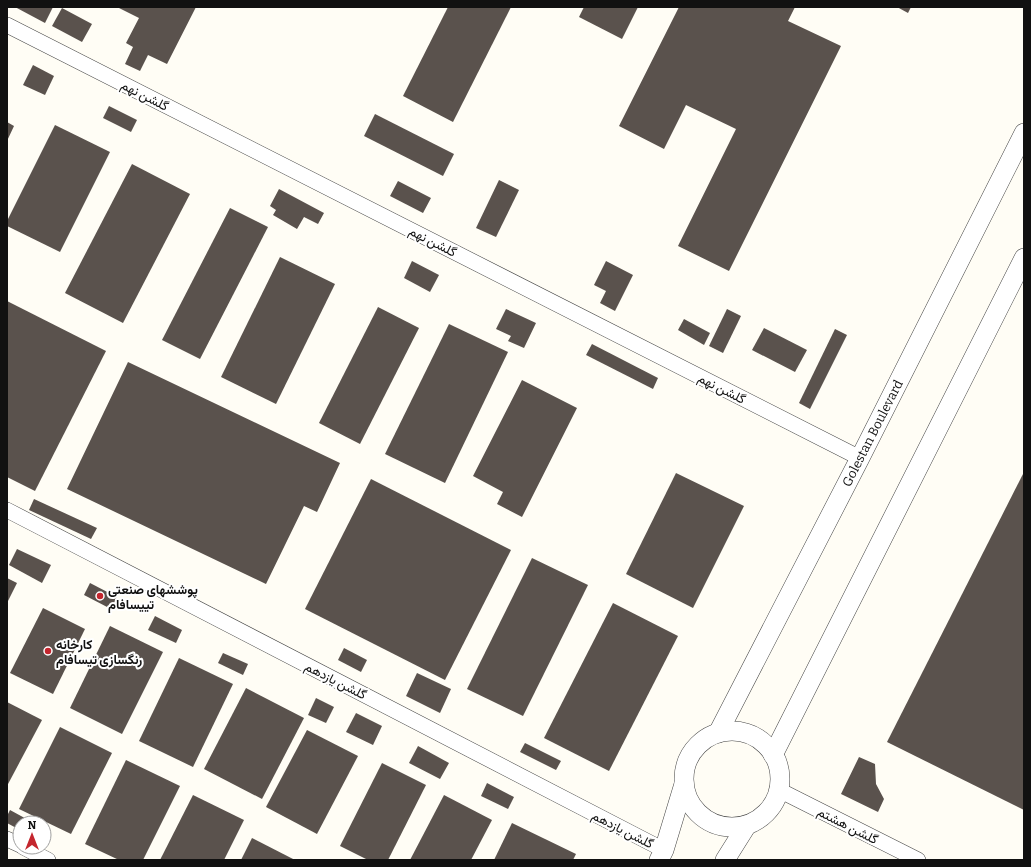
<svg xmlns="http://www.w3.org/2000/svg" width="1031" height="867" viewBox="0 0 1031 867" font-family="Bitter,Vazirmatn,serif">
  <style>
    .building { fill: #5a524d }
    .lines { fill: none; stroke-linecap: round; stroke-linejoin: round }
    .minor-casing { stroke: #444; stroke-width: 16 }
    .tertiary-casing { stroke: #444; stroke-width: 20 }
    .minor { stroke: #fff; stroke-width: 15 }
    .tertiary { stroke: #fff; stroke-width: 19 }
    .poi-dot { fill: #c4262e; stroke: #fff; stroke-width: 1.5 }
    .labels { text-anchor: middle; stroke-width: 4; stroke-linejoin: round; paint-order: stroke }
    .street-label { font-size: 13px; fill: #111; stroke: #fff }
    .poi-label { font-size: 13px; font-weight: bold; fill: #111; stroke: #fff; text-anchor: start }
  </style>
  <rect width="100%" height="100%" fill="#fffdf5"/>
  <g class="building">
    <polygon points="15,7 53,7 45,23"/>
    <polygon points="117,7 196,7 167,64 148,55 140,71 125,64 133,47 126,43 139,18"/>
    <polygon points="448,7 511,7 453,122 403,96"/>
    <polygon points="584,7 638,7 622,39 579,17"/>
    <polygon points="679,7 795,7 788,21 841,46 729,271 678,246 736,129 686,105 664,149 619,126"/>
    <polygon points="897,7 911,7 908,13"/>
    <polygon points="62,8 92,24 82,42 52,26"/>
    <polygon points="33,65 54,76 45,95 23,85"/>
    <polygon points="109,106 137,120 131,132 103,118"/>
    <polygon points="375,114 454,154 443,176 364,136"/>
    <polygon points="7,122 14,126 7,141"/>
    <polygon points="55,125 110,152 60,252 7,226 7,221"/>
    <polygon points="132,164 190,194 123,323 65,293"/>
    <polygon points="499,180 519,190 496,237 476,228"/>
    <polygon points="398,181 431,198 423,213 390,196"/>
    <polygon points="279,189 324,213 318,224 304,217 297,229 273,215 276,210 270,206"/>
    <polygon points="230,208 268,227 200,359 162,340"/>
    <polygon points="280,257 335,284 276,404 221,377"/>
    <polygon points="412,261 439,275 430,292 404,278"/>
    <polygon points="606,261 633,275 615,311 600,303 606,291 594,285"/>
    <polygon points="7,301 106,351 35,491 7,477"/>
    <polygon points="378,307 419,328 360,444 319,423"/>
    <polygon points="506,309 536,323 524,348 508,341 511,336 496,329"/>
    <polygon points="727,309 741,316 723,353 709,346"/>
    <polygon points="684,319 710,333 704,345 678,330"/>
    <polygon points="449,324 508,352 445,483 385,454"/>
    <polygon points="764,328 807,350 795,372 752,350"/>
    <polygon points="835,329 847,335 810,409 799,403"/>
    <polygon points="592,344 658,378 653,389 586,355"/>
    <polygon points="128,362 340,463 317,512 304,506 266,584 67,489"/>
    <polygon points="522,380 577,408 522,517 497,504 503,492 473,476"/>
    <polygon points="1024,472 1024,810 887,742"/>
    <polygon points="676,473 744,506 693,608 626,574"/>
    <polygon points="371,479 511,550 445,680 305,609"/>
    <polygon points="34,499 97,528 91,539 29,510"/>
    <polygon points="17,549 51,565 42,583 9,565"/>
    <polygon points="532,558 588,585 523,716 467,689"/>
    <polygon points="7,578 17,583 7,603"/>
    <polygon points="90,583 117,597 111,609 84,595"/>
    <polygon points="613,603 678,636 609,771 544,738"/>
    <polygon points="43,608 85,629 53,694 10,673"/>
    <polygon points="155,616 182,630 176,643 148,630"/>
    <polygon points="110,626 163,652 122,734 70,708"/>
    <polygon points="344,648 367,660 361,672 338,660"/>
    <polygon points="223,653 248,664 243,675 218,663"/>
    <polygon points="179,658 233,684 193,767 139,741"/>
    <polygon points="417,673 451,689 440,713 406,696"/>
    <polygon points="246,688 304,718 262,799 204,769"/>
    <polygon points="316,698 334,707 326,723 308,715"/>
    <polygon points="7,702 42,720 7,786"/>
    <polygon points="356,713 382,726 373,745 346,732"/>
    <polygon points="60,727 112,753 71,834 19,809"/>
    <polygon points="307,730 358,756 317,834 266,807"/>
    <polygon points="525,743 561,761 556,770 520,752"/>
    <polygon points="418,746 449,763 440,779 409,763"/>
    <polygon points="859,757 875,764 876,784 884,799 878,812 841,794"/>
    <polygon points="126,760 180,786 143,860 119,860 85,844"/>
    <polygon points="382,763 426,785 388,860 368,860 340,846"/>
    <polygon points="487,783 514,797 508,809 481,796"/>
    <polygon points="193,795 244,820 224,860 160,860"/>
    <polygon points="444,795 492,820 471,860 410,860"/>
    <polygon points="10,810 32,822 31,823 20,823 20,830 7,823 7,816"/>
    <polygon points="512,823 576,854 573,860 494,860"/>
    <polygon points="252,838 295,860 241,860"/>
  </g>
  <g class="lines">
    <g class="minor-casing">
      <g id="minor">
        <polyline points="7,25 860,458"/>
        <polyline points="7,510 664,850"/>
        <polyline points="779,790 918,860"/>
        <polyline points="7,839 20,845"/>
        <polyline points="23,847 48,860"/>
      </g>
    </g>
    <g class="tertiary-casing">
      <g id="tertiary">
        <circle cx="732" cy="779" r="48"/>
        <polyline points="718,733 860,458 1024,133"/>
        <polyline points="773,755 1024,258"/>
        <polyline points="659,860 664,850 684,784"/>
        <polyline points="725,860 747,825"/>
      </g>
    </g>
    <use href="#minor" class="minor"/>
    <use href="#tertiary" class="tertiary"/>
  </g>
  <g class="poi-dot">
    <circle cx="100" cy="596" r="4"/>
    <circle cx="48" cy="651" r="4"/>
  </g>
  <g class="labels">
    <g class="street-label">
      <text transform="translate(145 95) rotate(27)" y="5">گلشن نهم</text>
      <text transform="translate(433 241) rotate(27)" y="5">گلشن نهم</text>
      <text transform="translate(722 388) rotate(27)" y="5">گلشن نهم</text>
      <text transform="translate(872 433) rotate(-63)" y="5">Golestan Boulevard</text>
      <text transform="translate(336 680) rotate(27)" y="5">گلشن یازدهم</text>
      <text transform="translate(848 825) rotate(27)" y="5">گلشن هشتم</text>
      <text transform="translate(623 829) rotate(27)" y="5">گلشن یازدهم</text>
    </g>
    <g class="poi-label">
      <text x="108" y="594">پوششهای صنعتی<tspan x="108" dy="15">تییسافام</tspan></text>
      <text x="56" y="649">کارخانه<tspan x="56" dy="15">رنگسازی تیسافام</tspan></text>
    </g>
  </g>
  <rect width="1031" height="867" fill="none" stroke="#111111" stroke-width="16"/>
  <g transform="translate(32 835)"><circle r="19" fill="#ffffff" stroke="#a0a0a0"/>
  <path d="M0-3L7 15L0 10L-7 15Z" fill="#c4262e"/>
  <text y="-6" font-size="11" font-weight="bold" text-anchor="middle" fill="#111111">N</text>
  </g>
</svg>
